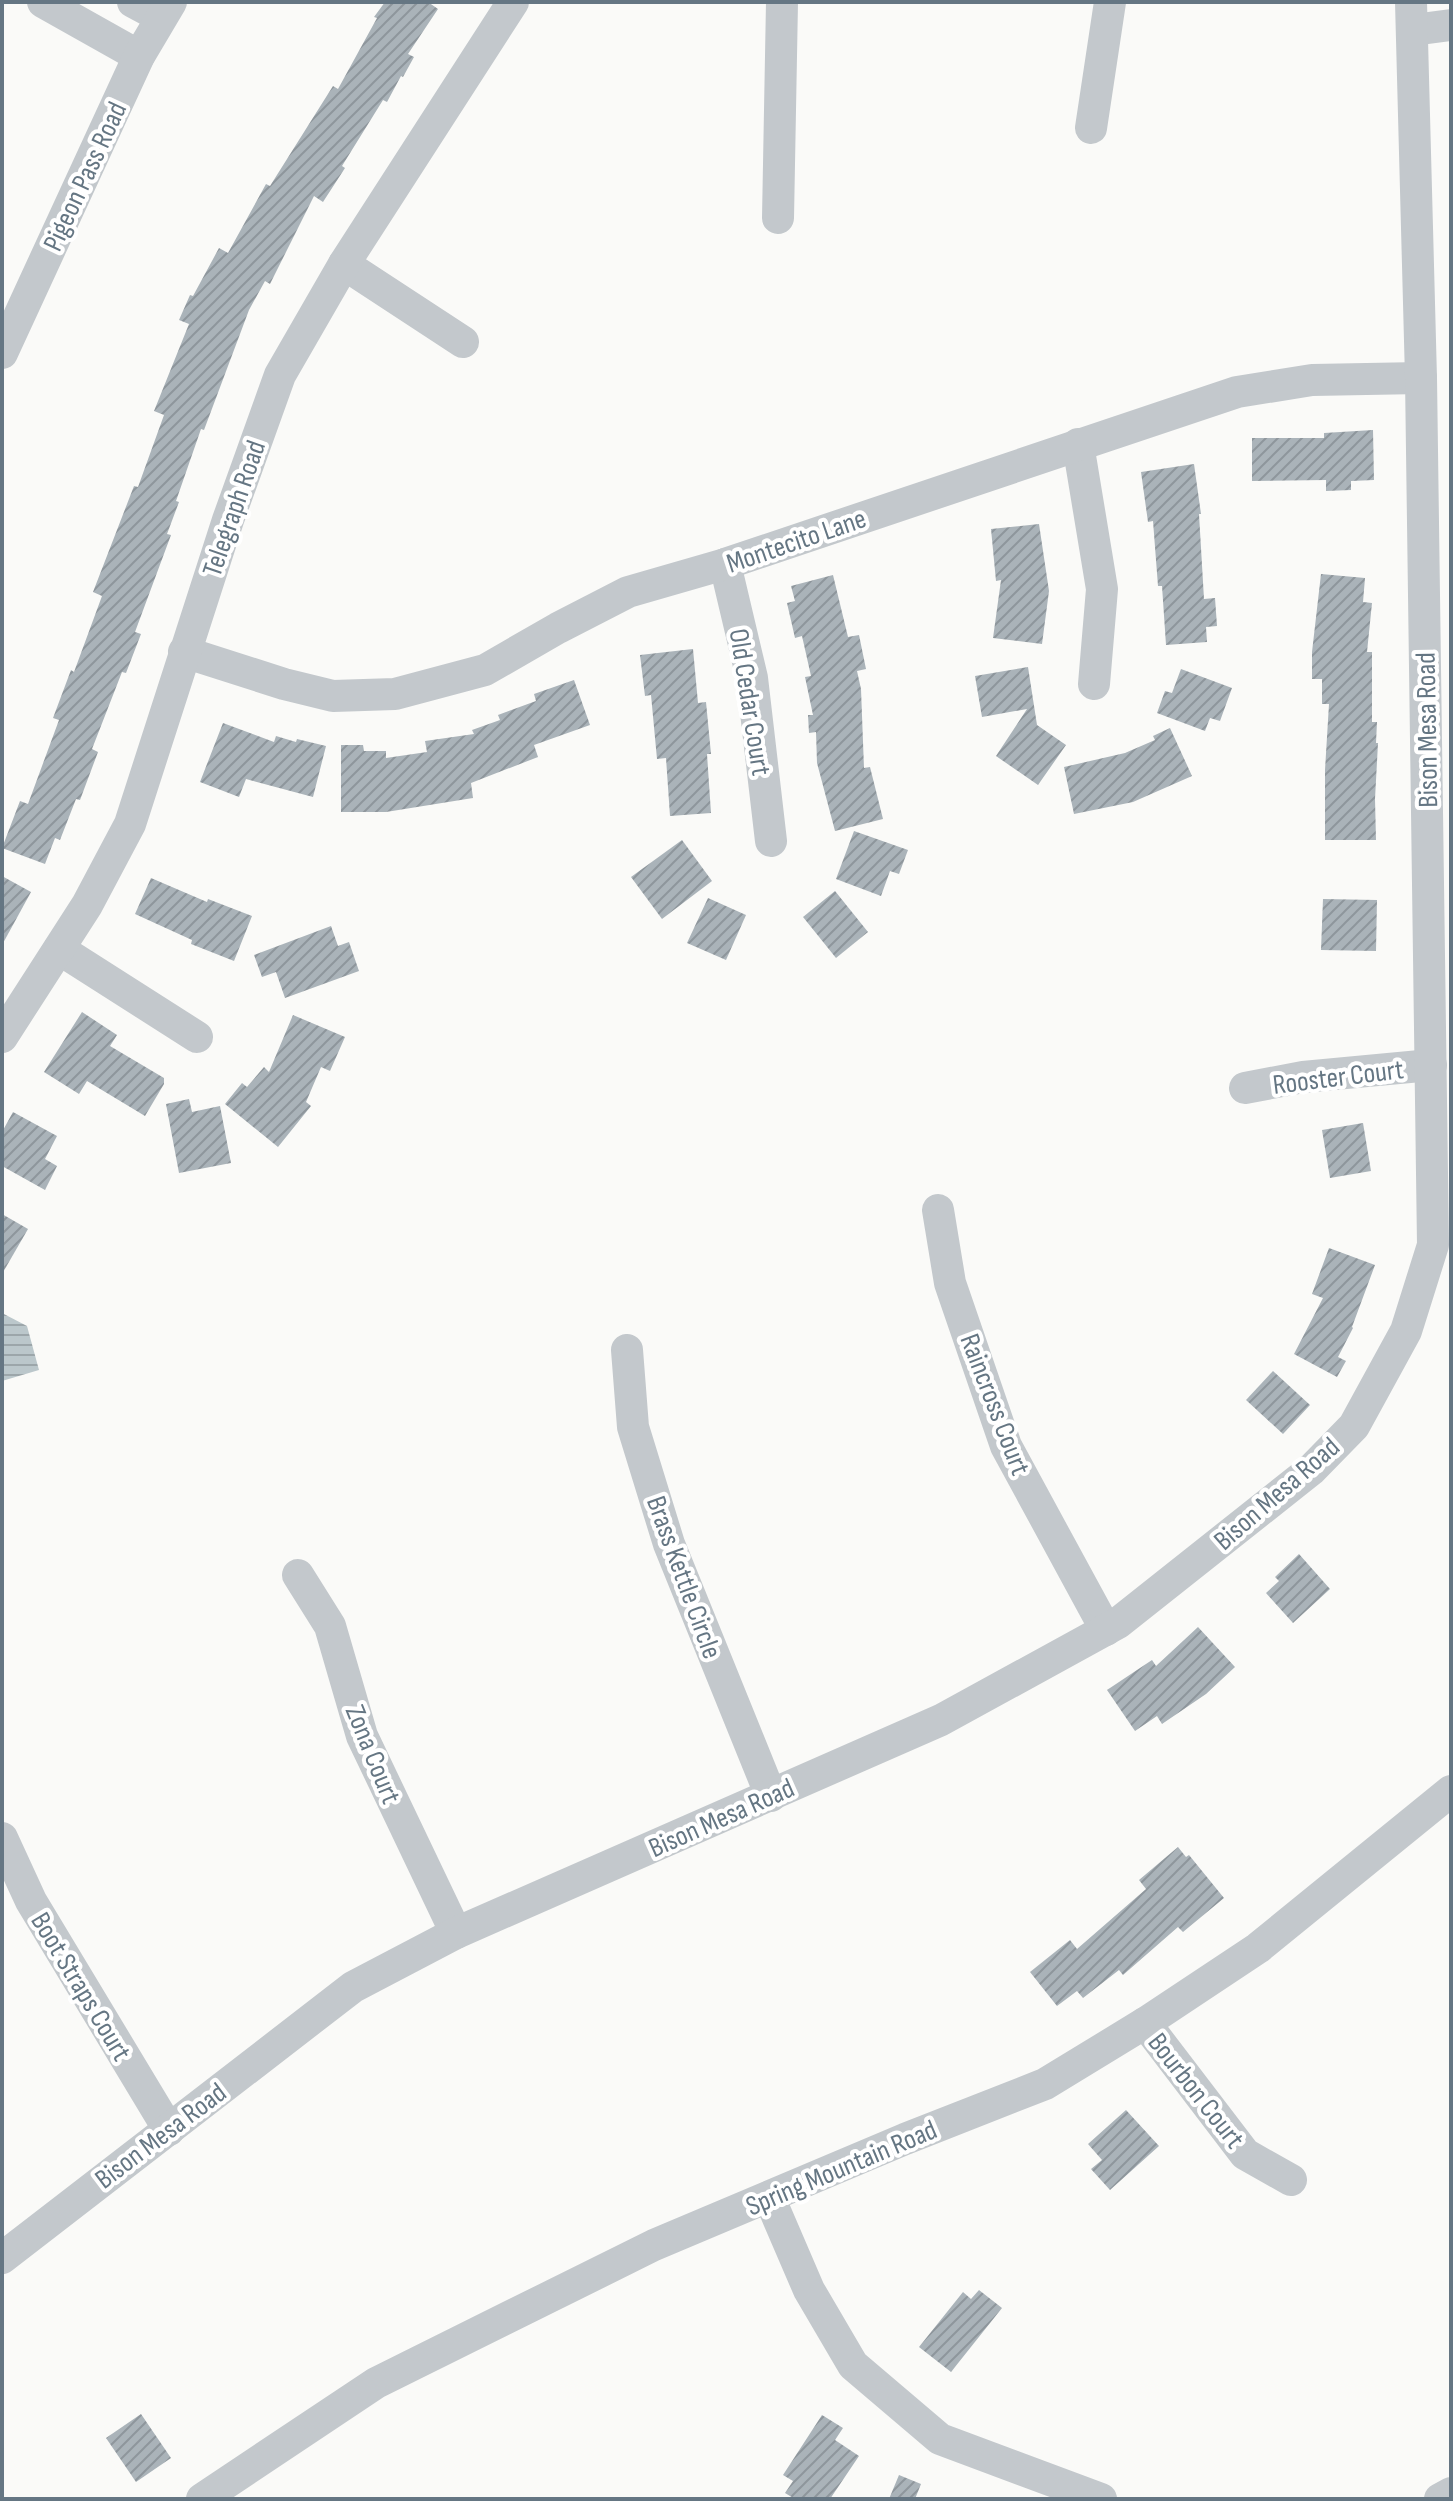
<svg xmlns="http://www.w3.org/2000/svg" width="1453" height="2501" viewBox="0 0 1453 2501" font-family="'Sofia Sans Condensed',sans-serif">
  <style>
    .water { fill: url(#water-rules) }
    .building { fill: url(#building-hatch) }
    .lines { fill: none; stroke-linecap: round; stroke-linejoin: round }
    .minor { stroke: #c3c8cc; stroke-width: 32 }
    .labels { text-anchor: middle; stroke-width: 8; stroke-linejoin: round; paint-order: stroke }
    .street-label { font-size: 28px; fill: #657683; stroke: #fff }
  </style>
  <defs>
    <pattern id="water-rules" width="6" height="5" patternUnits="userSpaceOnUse" patternTransform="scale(2)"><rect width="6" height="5" fill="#bbc7cb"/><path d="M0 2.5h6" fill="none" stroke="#9ca6aa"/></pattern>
    <pattern id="building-hatch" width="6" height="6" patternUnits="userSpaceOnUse" patternTransform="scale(2)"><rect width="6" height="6" fill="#aab3b9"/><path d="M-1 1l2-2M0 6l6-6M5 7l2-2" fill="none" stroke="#8e969c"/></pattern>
  </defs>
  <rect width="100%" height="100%" fill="#fafaf8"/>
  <polygon class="water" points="2,1313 27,1326 39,1370 2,1381"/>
  <g class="building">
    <polygon points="385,2 428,2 438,9 408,54 414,57 403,77 401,76 387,102 383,100 342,166 345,168 323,202 314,196 270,284 265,281 249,310 204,430 201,429 176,501 179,502 167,534 171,535 135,632 141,634 126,673 122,672 92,749 98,752 80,800 76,799 60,840 55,838 45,864 2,848 20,801 28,804 59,720 53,718 71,670 74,672 102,596 93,592 134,486 138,487 164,415 154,411 189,324 179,320 190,295 193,296 219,248 228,253 266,184 270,186 333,86 338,89 377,18 374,17"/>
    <polygon points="1373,430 1374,480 1351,481 1351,490 1326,491 1326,480 1252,481 1252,438 1324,438 1324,433"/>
    <polygon points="1194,464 1201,514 1199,514 1204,599 1215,598 1217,626 1206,627 1207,642 1166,645 1162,586 1158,586 1153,521 1148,522 1141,472"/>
    <polygon points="1039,524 1049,591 1042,644 993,638 1001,580 996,581 991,529"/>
    <polygon points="1321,574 1365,578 1363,602 1372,603 1367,652 1372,652 1372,722 1377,722 1376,743 1378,743 1375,799 1376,840 1325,840 1325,770 1329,704 1322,704 1322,679 1312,679 1312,652"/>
    <polygon points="833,575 848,637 859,635 866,669 857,671 861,689 864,768 870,767 883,819 835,831 817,763 816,732 809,733 808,715 813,715 805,677 811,676 802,636 795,638 787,603 795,601 791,586"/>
    <polygon points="693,649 698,703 706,702 711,754 707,754 711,813 670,816 666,758 657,759 651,695 645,696 640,655"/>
    <polygon points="1028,667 1037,725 1066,745 1038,785 996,756 1027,709 982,717 975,676"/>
    <polygon points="1181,669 1232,688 1220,721 1210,718 1205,731 1157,713 1165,691 1172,693"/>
    <polygon points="574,680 590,725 534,745 538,757 471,783 473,798 386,812 341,812 341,745 363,745 364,751 386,751 386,758 427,752 425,741 474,734 472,730 500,720 498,715 536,701 534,694"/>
    <polygon points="223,723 274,742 276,736 296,742 297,739 326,746 313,797 246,779 239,797 200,782"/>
    <polygon points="1170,728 1192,776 1133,802 1074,814 1064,767 1125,753 1155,740 1153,736"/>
    <polygon points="854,831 908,850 899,874 890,871 881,896 836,879"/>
    <polygon points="682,840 712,881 662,919 631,877"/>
    <polygon points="2,876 31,892 2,945"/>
    <polygon points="151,878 207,902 208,899 252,916 234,961 191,944 192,940 135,914"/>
    <polygon points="835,891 868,932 836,958 803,917"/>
    <polygon points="708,898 746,915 726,960 687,943"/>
    <polygon points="1323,899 1377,900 1376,951 1321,950"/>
    <polygon points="331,926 338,946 349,942 359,971 285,998 276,972 262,977 254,955"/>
    <polygon points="82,1012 117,1035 110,1046 164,1078 164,1084 145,1116 87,1081 79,1094 44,1072"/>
    <polygon points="293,1015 345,1037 330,1071 321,1067 306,1102 311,1106 278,1147 225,1104 242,1083 247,1087 264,1067 269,1072"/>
    <polygon points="189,1099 192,1112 220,1106 231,1163 179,1173 166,1104"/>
    <polygon points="13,1112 57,1136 45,1159 57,1166 45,1190 2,1166 2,1132"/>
    <polygon points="1363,1123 1371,1171 1330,1178 1322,1130"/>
    <polygon points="2,1214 28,1229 2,1274"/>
    <polygon points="1329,1248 1375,1265 1352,1327 1353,1328 1338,1357 1346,1361 1337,1377 1294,1354 1323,1298 1312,1294"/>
    <polygon points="1273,1371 1310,1405 1283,1434 1246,1400"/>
    <polygon points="1299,1554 1330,1589 1293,1623 1266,1593 1279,1581 1275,1577"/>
    <polygon points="1198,1627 1235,1667 1206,1694 1162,1724 1157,1716 1135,1731 1107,1690 1152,1660 1156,1666"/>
    <polygon points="1178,1847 1186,1857 1189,1855 1224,1898 1183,1932 1178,1927 1123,1975 1119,1970 1083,1998 1077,1991 1057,2006 1030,1972 1070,1940 1077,1949 1146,1889 1139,1880"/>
    <polygon points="1126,2110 1159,2146 1110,2190 1091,2169 1102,2160 1088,2144"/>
    <polygon points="979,2290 1002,2308 951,2372 919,2347 963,2292 971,2299"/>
    <polygon points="141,2414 171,2458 136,2482 106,2438"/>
    <polygon points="822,2415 843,2428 835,2440 859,2456 830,2499 795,2499 785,2493 793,2481 783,2475"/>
    <polygon points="899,2475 921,2484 915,2499 889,2499"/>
  </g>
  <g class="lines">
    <g class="minor">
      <polyline points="43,2 139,56"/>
      <polyline points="133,2 161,17"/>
      <polyline points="1413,30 1451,25"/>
      <polyline points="1091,128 1110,2"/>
      <polyline points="778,218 782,2"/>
      <polyline points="344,264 463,342"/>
      <polyline points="2,353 139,56 171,2"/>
      <polyline points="1078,444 1102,589 1094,684"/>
      <polyline points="725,564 752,678 771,841"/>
      <polyline points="184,652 284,684 333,696 395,694 485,670 558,628 628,592 725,564 1237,392 1312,380 1421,378"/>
      <polyline points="59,949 197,1037"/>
      <polyline points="2,1037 87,905 130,824 228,520 280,375 344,264 513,2"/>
      <polyline points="1245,1088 1303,1077 1431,1065"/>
      <polyline points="938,1210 950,1283 1006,1446 1106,1630"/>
      <polyline points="627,1350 633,1427 669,1544 771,1796"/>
      <polyline points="298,1575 330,1626 362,1736 456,1933"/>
      <polyline points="2,1838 31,1901 169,2130"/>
      <polyline points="1145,2023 1245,2154 1291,2180"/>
      <polyline points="769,2197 809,2290 853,2365 940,2439 1101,2499"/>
      <polyline points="2,2258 353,1987 456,1933 941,1720 1118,1623 1311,1470 1354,1426 1406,1331 1433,1245 1421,378 1411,2"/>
      <polyline points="202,2499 376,2383 654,2245 905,2139 1045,2084 1145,2023 1258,1948 1451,1791"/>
      <polyline points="1440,2499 1451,2493"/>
    </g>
  </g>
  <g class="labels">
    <g class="street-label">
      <text transform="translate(84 176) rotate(-65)" y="10">Pigeon Pass Road</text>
      <text transform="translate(233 508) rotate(-71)" y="10">Telegraph Road</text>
      <text transform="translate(796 540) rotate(-19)" y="10">Montecito Lane</text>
      <text transform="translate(751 702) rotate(81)" y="10">Old Cedar Court</text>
      <text transform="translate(1426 730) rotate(-91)" y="10">Bison Mesa Road</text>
      <text transform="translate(1338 1076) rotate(-7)" y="10">Rooster Court</text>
      <text transform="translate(996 1404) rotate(69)" y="10">Raincross Court</text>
      <text transform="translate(1276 1493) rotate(-41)" y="10">Bison Mesa Road</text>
      <text transform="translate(685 1577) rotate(70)" y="10">Brass Kettle Circle</text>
      <text transform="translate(374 1754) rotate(68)" y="10">Zona Court</text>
      <text transform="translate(721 1817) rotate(-24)" y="10">Bison Mesa Road</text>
      <text transform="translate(82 1986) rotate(59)" y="10">Boot Straps Court</text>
      <text transform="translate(1197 2090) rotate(52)" y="10">Bourbon Court</text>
      <text transform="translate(160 2135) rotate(-37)" y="10">Bison Mesa Road</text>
      <text transform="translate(841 2167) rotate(-23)" y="10">Spring Mountain Road</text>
    </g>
  </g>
  <rect width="1453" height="2501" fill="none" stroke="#657683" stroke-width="8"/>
</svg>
